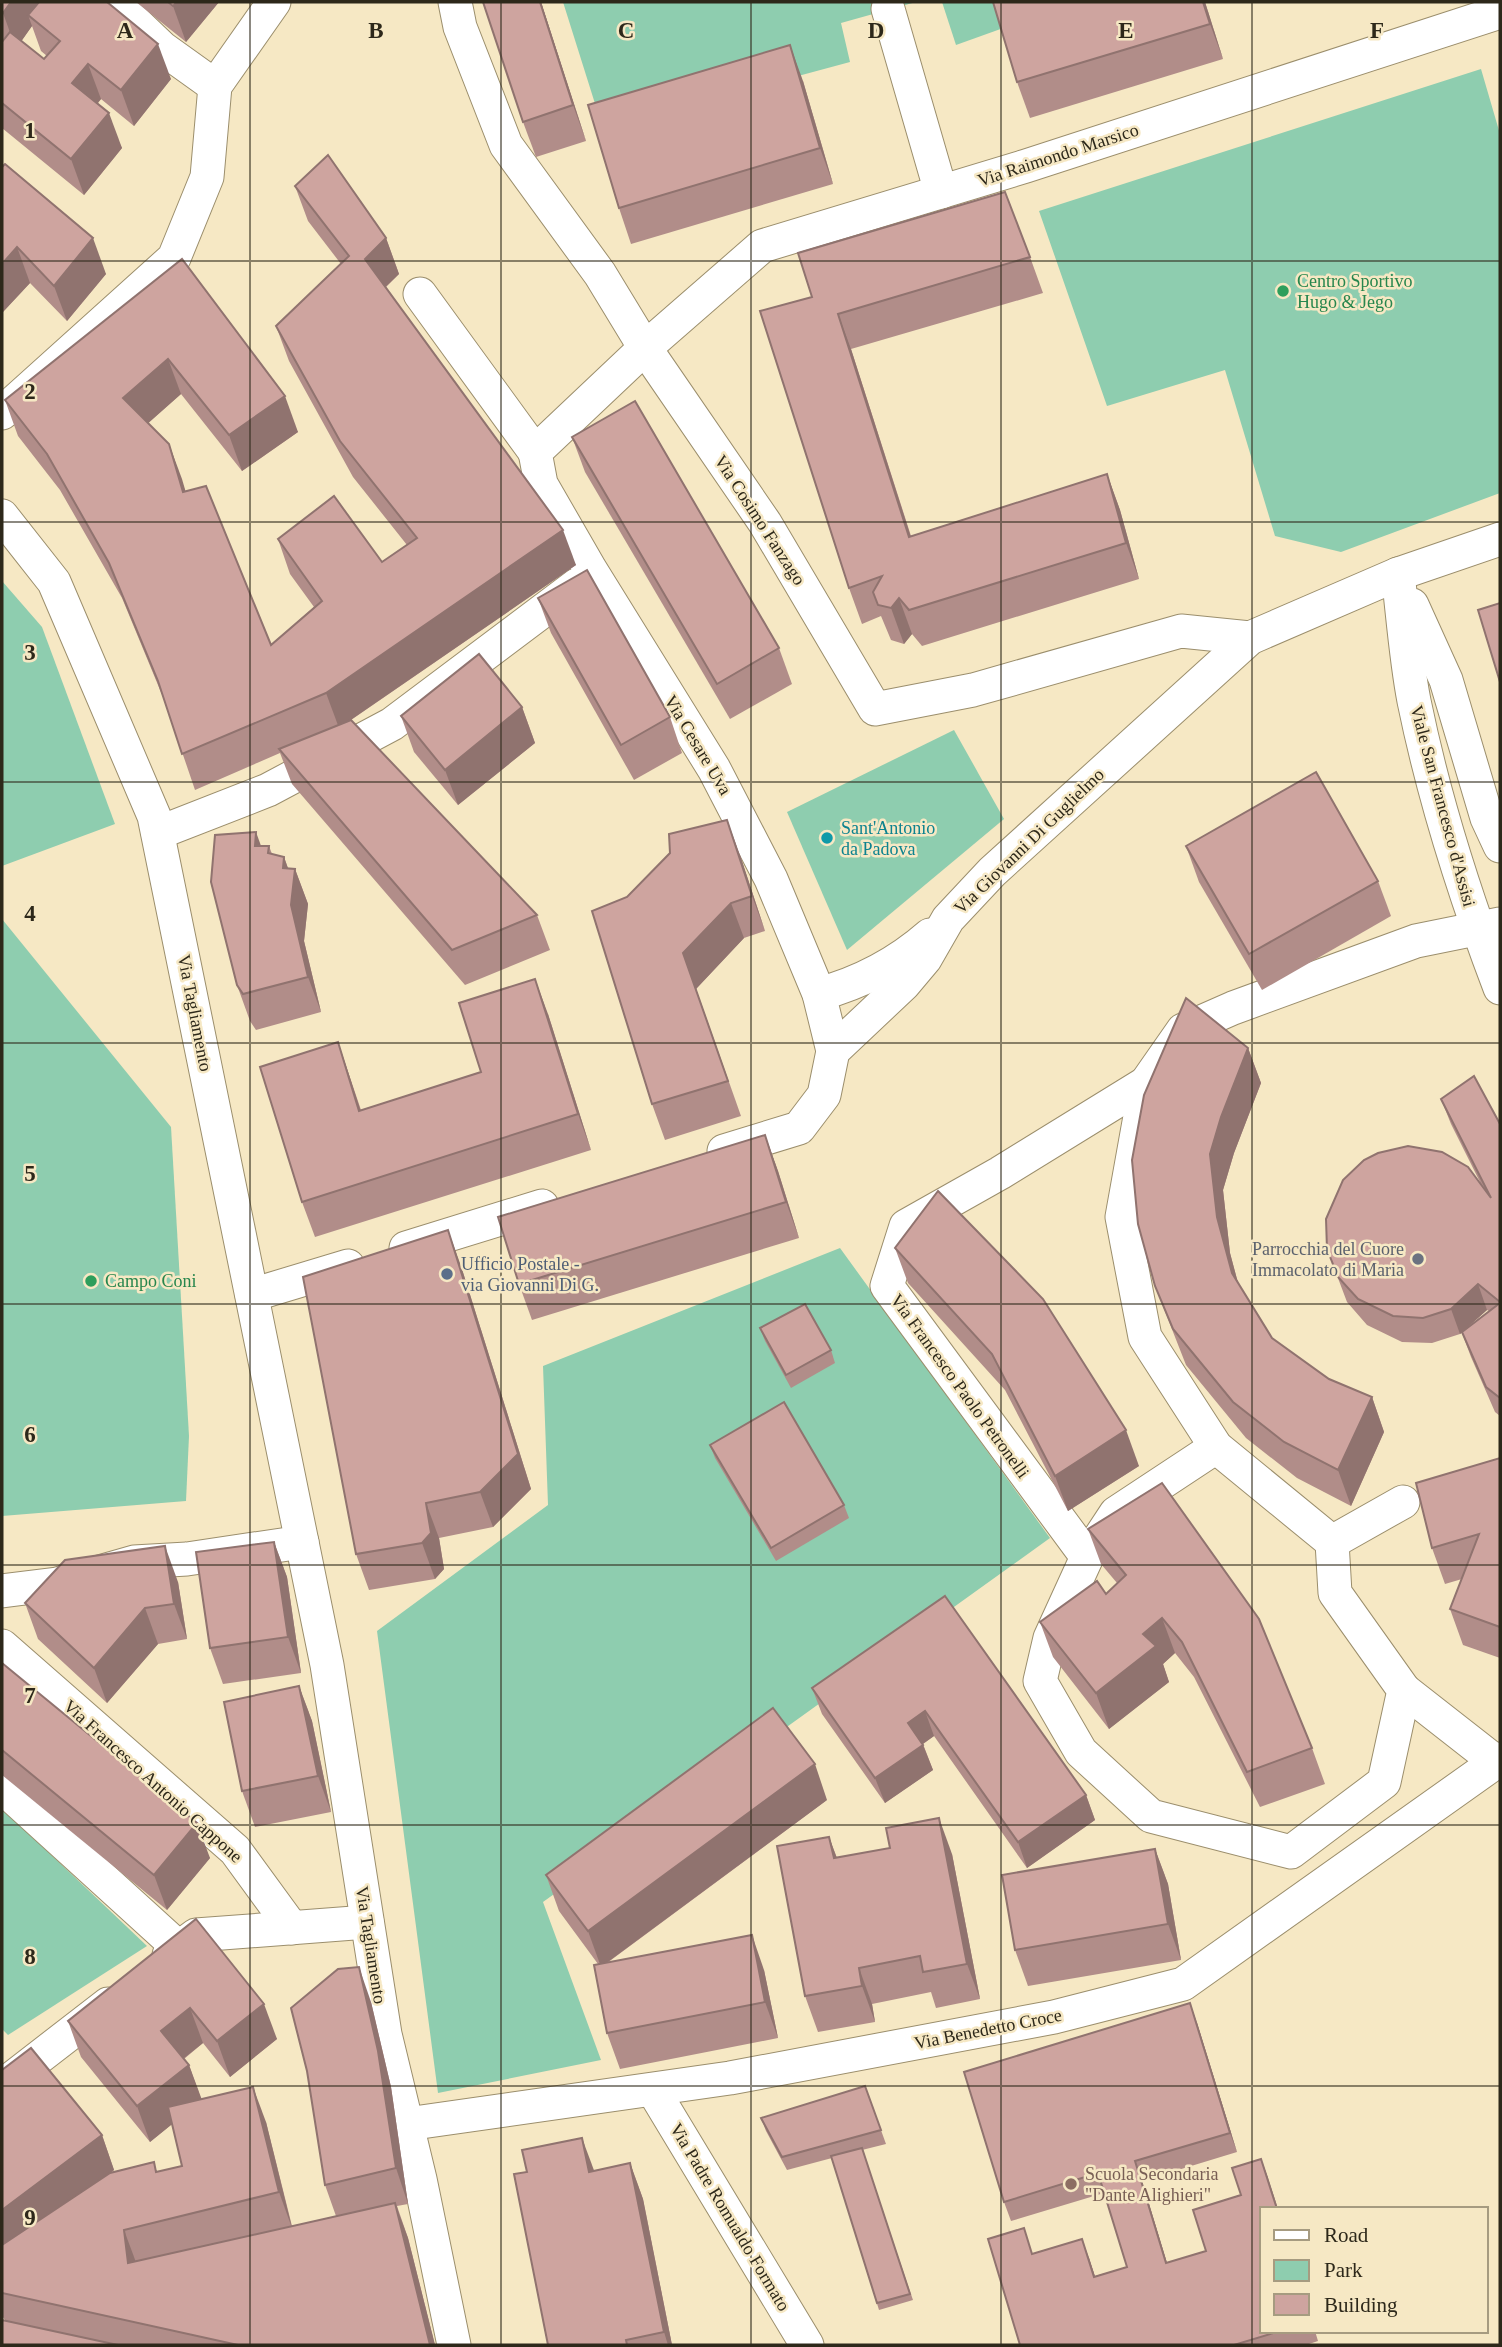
<svg xmlns="http://www.w3.org/2000/svg" width="1502" height="2347" viewBox="0 0 1502 2347" font-family="'Times New Roman',serif">
  <style>
    .green { fill: #8ecdaf }
    .lines { fill: none; stroke-linecap: round; stroke-linejoin: round }
    .minor-casing { stroke: #9b8e6c; stroke-width: 35 }
    .minor { stroke: #fff; stroke-width: 33 }
    .wall { fill: #b18d89; fill-rule: evenodd }
    .shaded-wall { fill: #90736f }
    .building { fill: #cea49f; stroke: #90736f; stroke-width: 2 }
    .grid { fill: none; stroke: #2d281a; stroke-width: 2; stroke-opacity: 0.55 }
    .leisure-dot { fill: #2e9e5b; stroke: #f6e8c4; stroke-width: 2.5 }
    .culture-dot { fill: #0f9aa8; stroke: #f6e8c4; stroke-width: 2.5 }
    .worship-dot { fill: #6b7280; stroke: #f6e8c4; stroke-width: 2.5 }
    .service-dot { fill: #5c6f8a; stroke: #f6e8c4; stroke-width: 2.5 }
    .education-dot { fill: #8d6e63; stroke: #f6e8c4; stroke-width: 2.5 }
    .labels { text-anchor: middle; stroke-width: 5; stroke-linejoin: round; paint-order: stroke }
    .street-label { font-size: 18px; fill: #2d281a; stroke: #f6e8c4 }
    .leisure-label { font-size: 18px; fill: #27864d; stroke: #f6e8c4; text-anchor: start }
    .culture-label { font-size: 18px; fill: #0d838f; stroke: #f6e8c4; text-anchor: start }
    .worship-label { font-size: 18px; fill: #5b616d; stroke: #f6e8c4; text-anchor: end }
    .service-label { font-size: 18px; fill: #4e5e75; stroke: #f6e8c4; text-anchor: start }
    .education-label { font-size: 18px; fill: #785e54; stroke: #f6e8c4; text-anchor: start }
    .grid-label { font-size: 23px; text-anchor: middle; font-weight: bold; fill: #2d281a; stroke: #f6e8c4; stroke-width: 5; stroke-linejoin: round; paint-order: stroke }
  </style>
  <rect width="100%" height="100%" fill="#f6e8c4"/>
  <g class="green">
    <polygon points="563,2 916,2 841,23 850,62 603,129"/>
    <polygon points="942,2 1076,2 956,45"/>
    <polygon points="1481,69 1500,134 1500,493 1341,552 1275,536 1225,370 1107,406 1039,211"/>
    <polygon points="2,581 42,627 115,824 2,866"/>
    <polygon points="954,730 1004,819 847,950 787,812"/>
    <polygon points="2,919 171,1127 189,1436 186,1501 2,1516"/>
    <polygon points="840,1248 1050,1538 543,1902 601,2060 438,2093 377,1631 548,1505 543,1366"/>
    <polygon points="2,1808 147,1946 8,2035 2,2029"/>
  </g>
  <g class="lines">
    <g class="minor-casing">
      <g id="minor">
        <polyline points="114,2 162,48 215,86"/>
        <polyline points="455,2 460,27 506,145 600,274 645,348 765,523 875,709 973,690 1181,631 1250,638"/>
        <polyline points="888,9 941,192"/>
        <polyline points="420,294 535,452"/>
        <polyline points="2,413 174,258 207,177 215,86 274,2"/>
        <polyline points="2,516 54,582 154,816 327,1665 385,2034 420,2179 454,2345"/>
        <path d="M1398 574C1403 616 1406 660 1414 701 1434 799 1465 896 1500 988"/>
        <polyline points="1412,605 1446,680 1487,818 1500,846"/>
        <polyline points="158,833 268,790 392,724 577,585"/>
        <path d="M819 994C860 983 898 963 930 935"/>
        <polyline points="833,1051 819,994 771,879 714,769 590,569 541,484 535,452 645,348 762,246 1026,166 1500,12"/>
        <polyline points="724,1151 799,1128 824,1095 833,1051 904,984 925,959 948,919 992,872 1250,638 1398,574 1500,539"/>
        <polyline points="406,1248 542,1206"/>
        <polyline points="252,1295 348,1266"/>
        <polyline points="1216,1447 1116,1513 1087,1557 1050,1638 1040,1681 1081,1752 1151,1816 1291,1852 1384,1782 1404,1690 1335,1593 1332,1542"/>
        <polyline points="1403,1502 1332,1542 1216,1447 1145,1337 1122,1217 1146,1083 1183,1030 1233,1008 1416,941 1500,924"/>
        <polyline points="1087,1557 887,1286 906,1226 1000,1173 1146,1083"/>
        <polyline points="2,1591 57,1584 134,1562 187,1559 302,1542"/>
        <polyline points="2,1646 235,1850 292,1928"/>
        <polyline points="1404,1690 1496,1762"/>
        <polyline points="2,1787 179,1948"/>
        <polyline points="169,1955 196,1935 367,1922"/>
        <polyline points="2,2086 108,2004"/>
        <polyline points="653,2090 807,2345"/>
        <polyline points="407,2124 730,2078 1054,2017 1183,1984 1500,1759"/>
      </g>
    </g>
    <use href="#minor" class="minor"/>
  </g>
  <g class="wall">
    <path d="M2 2 171 79 134 126 101 99 98 103 122 148 84 195 2 128V42L3 40 2 39ZM32 26 41 51 47 56 44 59 21 41Z"/>
    <polygon points="136,2 219,2 186,42"/>
    <polygon points="541,2 586,141 536,157 523,122"/>
    <polygon points="1205,2 1223,59 1030,118 1017,82"/>
    <polygon points="803,81 833,184 631,244 619,208"/>
    <polygon points="2,167 106,274 67,321 30,283 2,313"/>
    <polygon points="295,186 386,238 399,274 386,287 576,565 351,720 537,915 550,950 465,985 292,784 280,753 195,790 165,702 122,598 60,490 18,436 5,400 182,259 298,432 242,471 181,394 148,423 169,444 185,491 271,645 314,607 290,574 278,539 382,562 407,545 353,477 289,361 276,326 341,264 308,221"/>
    <polygon points="1030,257 1043,293 851,349 911,536 1107,474 1120,510 1139,579 922,646 912,634 904,644 891,640 881,616 862,624 849,588 760,311"/>
    <polygon points="572,437 779,648 792,684 730,719 585,472"/>
    <polygon points="538,598 670,717 682,753 634,780 551,633"/>
    <polygon points="522,707 535,743 458,805 414,752 401,716"/>
    <polygon points="261,846 269,846 272,854 284,857 288,868 295,869 308,904 304,941 321,1012 256,1030 250,1021 237,985"/>
    <polygon points="1186,846 1378,881 1391,916 1262,990 1199,882"/>
    <polygon points="740,855 765,931 744,938 696,989 741,1116 665,1140 652,1104 627,897"/>
    <polygon points="548,1014 591,1150 315,1237 302,1202 338,1042 361,1110 481,1072"/>
    <polygon points="1248,1048 1261,1083 1234,1153 1223,1190 1230,1253 1238,1283 1272,1338 1329,1379 1372,1397 1384,1432 1351,1506 1297,1478 1246,1438 1186,1365 1155,1286"/>
    <path d="M1441 1099 1500 1124V1416L1495 1412 1471 1357 1462 1333 1460 1334 1432 1343 1402 1342 1367 1325 1347 1302 1327 1249 1480 1182 1451 1124ZM1487 1310 1489 1311 1468 1327Z"/>
    <polygon points="765,1135 778,1171 799,1238 532,1320 519,1284"/>
    <polygon points="895,1248 1139,1466 1068,1511 1005,1390 908,1283"/>
    <polygon points="461,1266 531,1489 493,1527 439,1538 444,1569 435,1579 369,1590 356,1554"/>
    <polygon points="760,1328 831,1350 835,1363 791,1388 765,1341"/>
    <polygon points="710,1445 844,1505 849,1518 776,1561 715,1458"/>
    <polygon points="1500,1458 1500,1658 1463,1645 1450,1609 1462,1579 1445,1584 1432,1548"/>
    <polygon points="1088,1529 1312,1748 1325,1784 1260,1807 1194,1677 1175,1653 1163,1664 1169,1682 1109,1729 1053,1657 1040,1622 1106,1594 1117,1583 1101,1564"/>
    <polygon points="274,1542 287,1577 301,1673 223,1684 210,1648"/>
    <polygon points="178,1582 187,1639 158,1644 107,1703 38,1639 25,1603"/>
    <polygon points="945,1596 1086,1795 1095,1820 1027,1868 934,1736 923,1744 933,1770 885,1803 822,1714 812,1688"/>
    <polygon points="2,1663 210,1858 167,1910 2,1775"/>
    <polygon points="299,1686 312,1721 331,1812 255,1827 242,1791"/>
    <polygon points="827,1800 607,1963 764,1970 778,2038 620,2069 607,2033 598,1964 559,1911 546,1875"/>
    <polygon points="829,1837 837,1858 952,1854 980,1999 936,2008 931,1992 872,2004 875,2022 818,2032 805,1996"/>
    <polygon points="1155,1849 1168,1884 1181,1960 1028,1986 1015,1950"/>
    <polygon points="196,1919 277,2039 230,2077 203,2043 184,2059 189,2065 201,2099 266,2122 292,2226 336,2216 325,2185 371,2002 391,2087 408,2204 397,2206 408,2238 435,2345 2,2345 5,2320 2,2316 2,2070 102,2135 114,2170 111,2173 157,2172 182,2166 172,2124 150,2142 81,2057 68,2021"/>
    <polygon points="1197,2023 1237,2152 1142,2181 1167,2263 1206,2251 1241,2195 1261,2159 1268,2178 1262,2331 1315,2331 1318,2341 1306,2345 1020,2345 1033,2253 1089,2258 1095,2276 1127,2267 1104,2193 1011,2221 1004,2202"/>
    <polygon points="865,2086 886,2144 862,2150 913,2300 879,2310 832,2158 787,2170 766,2131 761,2118"/>
    <polygon points="630,2163 643,2199 672,2345 548,2345 594,2171"/>
  </g>
  <g class="shaded-wall">
    <polygon points="11,2 50,2 28,15 32,26 16,49 3,13"/>
    <polygon points="177,2 219,2 186,42 173,6"/>
    <polygon points="540,2 541,2 586,141 573,105"/>
    <polygon points="1203,2 1205,2 1223,59 1210,24"/>
    <polygon points="158,44 171,79 134,126 121,90"/>
    <polygon points="790,45 803,81 833,184 820,148"/>
    <polygon points="88,64 101,99 85,118 72,83"/>
    <polygon points="109,113 122,148 84,195 71,159"/>
    <polygon points="93,238 106,274 67,321 54,286"/>
    <polygon points="386,238 399,274 378,294 365,259"/>
    <polygon points="17,247 30,283 2,313 2,264"/>
    <polygon points="838,314 851,349 922,572 909,537"/>
    <polygon points="168,359 181,394 136,434 123,398"/>
    <polygon points="285,396 298,432 242,471 229,435"/>
    <polygon points="169,444 182,479 196,527 183,492"/>
    <polygon points="1107,474 1120,510 1139,579 1126,543"/>
    <polygon points="563,530 576,565 339,728 326,693"/>
    <polygon points="899,598 912,634 904,644 891,608"/>
    <polygon points="522,707 535,743 458,805 445,770"/>
    <polygon points="727,820 740,855 765,931 752,896"/>
    <polygon points="256,832 269,868 255,846"/>
    <polygon points="284,857 293,883 295,869 308,904 304,941 321,1012 308,977 291,905 283,868"/>
    <polygon points="731,903 744,938 696,989 741,1116 683,953"/>
    <polygon points="535,979 548,1014 591,1150 578,1114"/>
    <polygon points="338,1042 350,1078 372,1146 359,1111"/>
    <polygon points="1248,1048 1261,1083 1234,1153 1223,1190 1230,1253 1245,1309 1232,1273 1217,1217 1210,1154 1221,1117"/>
    <polygon points="765,1135 778,1171 799,1238 786,1202"/>
    <polygon points="448,1230 461,1266 531,1489 493,1527 480,1492"/>
    <polygon points="1478,1284 1487,1310 1460,1334 1451,1309"/>
    <polygon points="1372,1397 1384,1432 1351,1506 1338,1470"/>
    <polygon points="1126,1430 1139,1466 1068,1511 1055,1476"/>
    <polygon points="426,1503 439,1538 444,1569 435,1579 422,1543"/>
    <polygon points="274,1542 287,1577 301,1673 288,1637"/>
    <polygon points="165,1546 178,1582 187,1639 174,1604"/>
    <polygon points="145,1608 158,1644 107,1703 94,1668"/>
    <polygon points="1162,1618 1175,1653 1163,1664 1169,1682 1109,1729 1096,1693 1143,1634"/>
    <polygon points="299,1686 312,1721 331,1812 318,1776"/>
    <polygon points="925,1711 934,1736 917,1748 908,1723"/>
    <polygon points="923,1745 933,1770 885,1803 875,1778"/>
    <polygon points="815,1764 827,1800 601,1967 588,1931"/>
    <polygon points="1086,1795 1095,1820 1027,1868 1018,1842"/>
    <polygon points="939,1818 952,1854 980,1999 967,1964"/>
    <polygon points="197,1823 210,1858 167,1910 154,1875"/>
    <polygon points="829,1837 842,1872 834,1858"/>
    <polygon points="1155,1849 1168,1884 1181,1960 1168,1924"/>
    <polygon points="752,1935 764,1970 778,2038 765,2002"/>
    <polygon points="359,1967 371,2002 391,2087 408,2204 396,2168"/>
    <polygon points="859,1968 872,2004 875,2022 862,1986"/>
    <polygon points="1190,2003 1197,2023 1237,2152 1230,2133"/>
    <polygon points="264,2004 277,2039 230,2077 217,2041"/>
    <polygon points="190,2008 203,2043 174,2066 161,2031"/>
    <polygon points="189,2065 202,2100 150,2142 137,2106"/>
    <polygon points="253,2087 266,2122 292,2228 279,2192"/>
    <polygon points="102,2135 114,2170 2,2256 2,2210"/>
    <polygon points="582,2138 595,2173 589,2172"/>
    <polygon points="1261,2159 1268,2178 1278,2209 1277,2209"/>
    <polygon points="1135,2161 1142,2181 1173,2283 1166,2263"/>
    <polygon points="630,2163 643,2199 672,2345 668,2345 664,2332"/>
    <polygon points="395,2203 408,2238 435,2345 430,2345"/>
    <polygon points="124,2230 137,2265 128,2263"/>
    <polygon points="1082,2239 1089,2258 1101,2296 1094,2277"/>
  </g>
  <g class="building">
    <polygon points="2,2 11,2 3,13 2,12"/>
    <polygon points="39,2 107,2 158,44 121,90 88,64 72,83 109,113 71,159 2,103 2,42 10,32 44,59 60,41 28,15"/>
    <polygon points="168,2 177,2 173,6"/>
    <polygon points="483,2 540,2 573,105 523,122"/>
    <polygon points="993,2 1203,2 1210,24 1017,82"/>
    <polygon points="790,45 820,148 619,208 588,105"/>
    <polygon points="328,155 386,238 365,259 563,530 326,693 182,754 158,681 109,563 47,454 5,400 182,259 285,396 229,435 168,359 123,398 169,444 183,492 206,486 271,645 322,601 278,539 334,496 382,562 417,538 340,441 276,326 349,256 295,186"/>
    <polygon points="5,164 93,238 54,286 17,247 2,264 2,167"/>
    <polygon points="1005,192 1030,257 838,314 909,537 1107,474 1126,543 909,610 899,598 891,608 878,605 873,592 882,576 849,588 760,311 812,297 798,253"/>
    <polygon points="635,401 779,648 717,684 572,437"/>
    <polygon points="587,570 670,717 621,745 538,598"/>
    <polygon points="1500,603 1500,682 1478,610"/>
    <polygon points="479,654 522,707 445,770 401,716"/>
    <polygon points="351,720 537,915 452,950 279,749"/>
    <polygon points="1316,772 1378,881 1249,954 1186,846"/>
    <polygon points="727,820 752,896 731,903 683,953 728,1081 652,1104 592,911 627,897 670,853 669,834"/>
    <polygon points="256,832 255,846 269,846 268,853 284,857 283,868 295,869 291,905 308,977 243,994 237,985 211,882 215,835"/>
    <polygon points="535,979 578,1114 302,1202 260,1067 338,1042 359,1111 481,1072 459,1003"/>
    <polygon points="1186,998 1248,1048 1221,1117 1210,1154 1217,1217 1232,1273 1272,1338 1329,1379 1372,1397 1338,1470 1284,1442 1233,1402 1173,1329 1155,1286 1138,1224 1132,1160 1144,1095"/>
    <polygon points="1474,1076 1500,1124 1500,1302 1478,1284 1451,1309 1423,1318 1393,1316 1358,1299 1338,1277 1327,1249 1326,1219 1343,1180 1364,1160 1378,1153 1408,1146 1442,1152 1468,1167 1491,1198 1441,1099"/>
    <polygon points="765,1135 786,1202 519,1284 498,1217"/>
    <polygon points="938,1191 1043,1299 1126,1430 1055,1476 992,1354 895,1248"/>
    <polygon points="448,1230 518,1454 480,1492 426,1503 431,1533 422,1543 356,1554 303,1277"/>
    <polygon points="1500,1303 1500,1398 1486,1387 1462,1332"/>
    <polygon points="805,1304 831,1350 786,1375 760,1328"/>
    <polygon points="784,1402 844,1505 771,1548 710,1445"/>
    <polygon points="1500,1458 1500,1627 1450,1609 1479,1534 1432,1548 1416,1483"/>
    <polygon points="1162,1483 1259,1619 1312,1748 1247,1772 1182,1642 1162,1618 1143,1634 1156,1646 1096,1693 1040,1622 1097,1581 1106,1594 1126,1575 1088,1529"/>
    <polygon points="274,1542 288,1637 210,1648 196,1552"/>
    <polygon points="165,1546 174,1604 145,1608 94,1668 25,1603 65,1560"/>
    <polygon points="945,1596 1086,1795 1018,1842 925,1711 908,1723 923,1745 875,1778 812,1688"/>
    <polygon points="2,1663 197,1823 154,1875 2,1750"/>
    <polygon points="299,1686 318,1776 242,1791 224,1702"/>
    <polygon points="773,1708 815,1764 588,1931 546,1875"/>
    <polygon points="939,1818 967,1964 923,1972 920,1956 859,1968 862,1986 805,1996 777,1846 829,1837 834,1858 890,1848 886,1828"/>
    <polygon points="1155,1849 1168,1924 1015,1950 1002,1875"/>
    <polygon points="196,1919 264,2004 217,2041 190,2008 161,2031 189,2065 137,2106 68,2021"/>
    <polygon points="752,1935 765,2002 607,2033 594,1965"/>
    <polygon points="359,1967 378,2051 396,2168 325,2185 307,2071 291,2008 338,1969"/>
    <polygon points="1190,2003 1230,2133 1135,2161 1166,2263 1206,2251 1193,2210 1241,2195 1232,2168 1261,2159 1277,2209 1262,2209 1262,2331 1280,2331 1234,2345 1020,2345 988,2239 1024,2228 1032,2254 1082,2239 1094,2277 1127,2267 1098,2173 1004,2202 964,2072"/>
    <polygon points="31,2048 102,2135 2,2210 2,2070"/>
    <polygon points="865,2086 881,2130 782,2157 761,2118"/>
    <polygon points="253,2087 279,2192 124,2230 128,2263 395,2203 430,2345 238,2345 2,2293 2,2245 110,2173 154,2162 156,2172 182,2166 168,2107"/>
    <polygon points="582,2138 589,2172 630,2163 664,2332 626,2340 627,2345 548,2345 514,2174 527,2172 522,2150"/>
    <polygon points="862,2148 910,2294 877,2303 831,2156"/>
    <polygon points="2,2320 118,2345 2,2345"/>
  </g>
  <path class="grid" d="M250 2V2345M501 2V2345M751 2V2345M1001 2V2345M1252 2V2345M2 261H1500M2 522H1500M2 782H1500M2 1043H1500M2 1304H1500M2 1565H1500M2 1825H1500M2 2086H1500"/>
  <g class="leisure-dot">
    <circle cx="1283" cy="291" r="7"/>
    <circle cx="91" cy="1281" r="7"/>
  </g>
  <circle class="culture-dot" cx="827" cy="838" r="7"/>
  <circle class="worship-dot" cx="1418" cy="1259" r="7"/>
  <circle class="service-dot" cx="447" cy="1274" r="7"/>
  <circle class="education-dot" cx="1071" cy="2184" r="7"/>
  <g class="labels">
    <g class="street-label">
      <text transform="translate(1058 155) rotate(-18)" y="6">Via Raimondo Marsico</text>
      <text transform="translate(760 520) rotate(57)" y="6">Via Cosimo Fanzago</text>
      <text transform="translate(698 745) rotate(59)" y="6">Via Cesare Uva</text>
      <text transform="translate(1443 806) rotate(75)" y="6">Viale San Francesco d'Assisi</text>
      <text transform="translate(1029 841) rotate(-44)" y="6">Via Giovanni Di Guglielmo</text>
      <text transform="translate(195 1013) rotate(79)" y="6">Via Tagliamento</text>
      <text transform="translate(960 1386) rotate(54)" y="6">Via Francesco Paolo Petronelli</text>
      <text transform="translate(153 1781) rotate(42)" y="6">Via Francesco Antonio Cappone</text>
      <text transform="translate(371 1945) rotate(81)" y="6">Via Tagliamento</text>
      <text transform="translate(988 2029) rotate(-11)" y="6">Via Benedetto Croce</text>
      <text transform="translate(730 2217) rotate(59)" y="6">Via Padre Romualdo Formato</text>
    </g>
    <g class="leisure-label">
      <text x="1297" y="287">Centro Sportivo<tspan x="1297" dy="21">Hugo &amp; Jego</tspan></text>
      <text x="105" y="1287">Campo Coni</text>
    </g>
    <g class="culture-label">
      <text x="841" y="834">Sant'Antonio<tspan x="841" dy="21">da Padova</tspan></text>
    </g>
    <g class="worship-label">
      <text x="1404" y="1255">Parrocchia del Cuore<tspan x="1404" dy="21">Immacolato di Maria</tspan></text>
    </g>
    <g class="service-label">
      <text x="461" y="1270">Ufficio Postale -<tspan x="461" dy="21">via Giovanni Di G.</tspan></text>
    </g>
    <g class="education-label">
      <text x="1085" y="2180">Scuola Secondaria<tspan x="1085" dy="21">"Dante Alighieri"</tspan></text>
    </g>
  </g>
  <g class="grid-label">
    <text x="125" y="38">A</text>
    <text x="376" y="38">B</text>
    <text x="626" y="38">C</text>
    <text x="876" y="38">D</text>
    <text x="1126" y="38">E</text>
    <text x="1377" y="38">F</text>
    <text x="30" y="138">1</text>
    <text x="30" y="399">2</text>
    <text x="30" y="660">3</text>
    <text x="30" y="921">4</text>
    <text x="30" y="1181">5</text>
    <text x="30" y="1442">6</text>
    <text x="30" y="1703">7</text>
    <text x="30" y="1964">8</text>
    <text x="30" y="2225">9</text>
  </g>
  <rect width="1502" height="2347" fill="none" stroke="#2d281a" stroke-width="7"/>
  <rect x="1260" y="2207" width="228" height="126" fill="#f6e8c4" stroke="#a69b80" stroke-width="2"/>
  <rect x="1274" y="2230" width="35" height="10" fill="#ffffff" stroke="#a69b80" stroke-width="2"/>
  <text x="1324" y="2242" font-size="21" fill="#2d281a">Road</text>
  <rect x="1274" y="2260" width="35" height="21" fill="#8ecdaf" stroke="#a69b80" stroke-width="2"/>
  <text x="1324" y="2277" font-size="21" fill="#2d281a">Park</text>
  <rect x="1274" y="2294" width="35" height="21" fill="#cea49f" stroke="#a69b80" stroke-width="2"/>
  <text x="1324" y="2312" font-size="21" fill="#2d281a">Building</text>
</svg>
